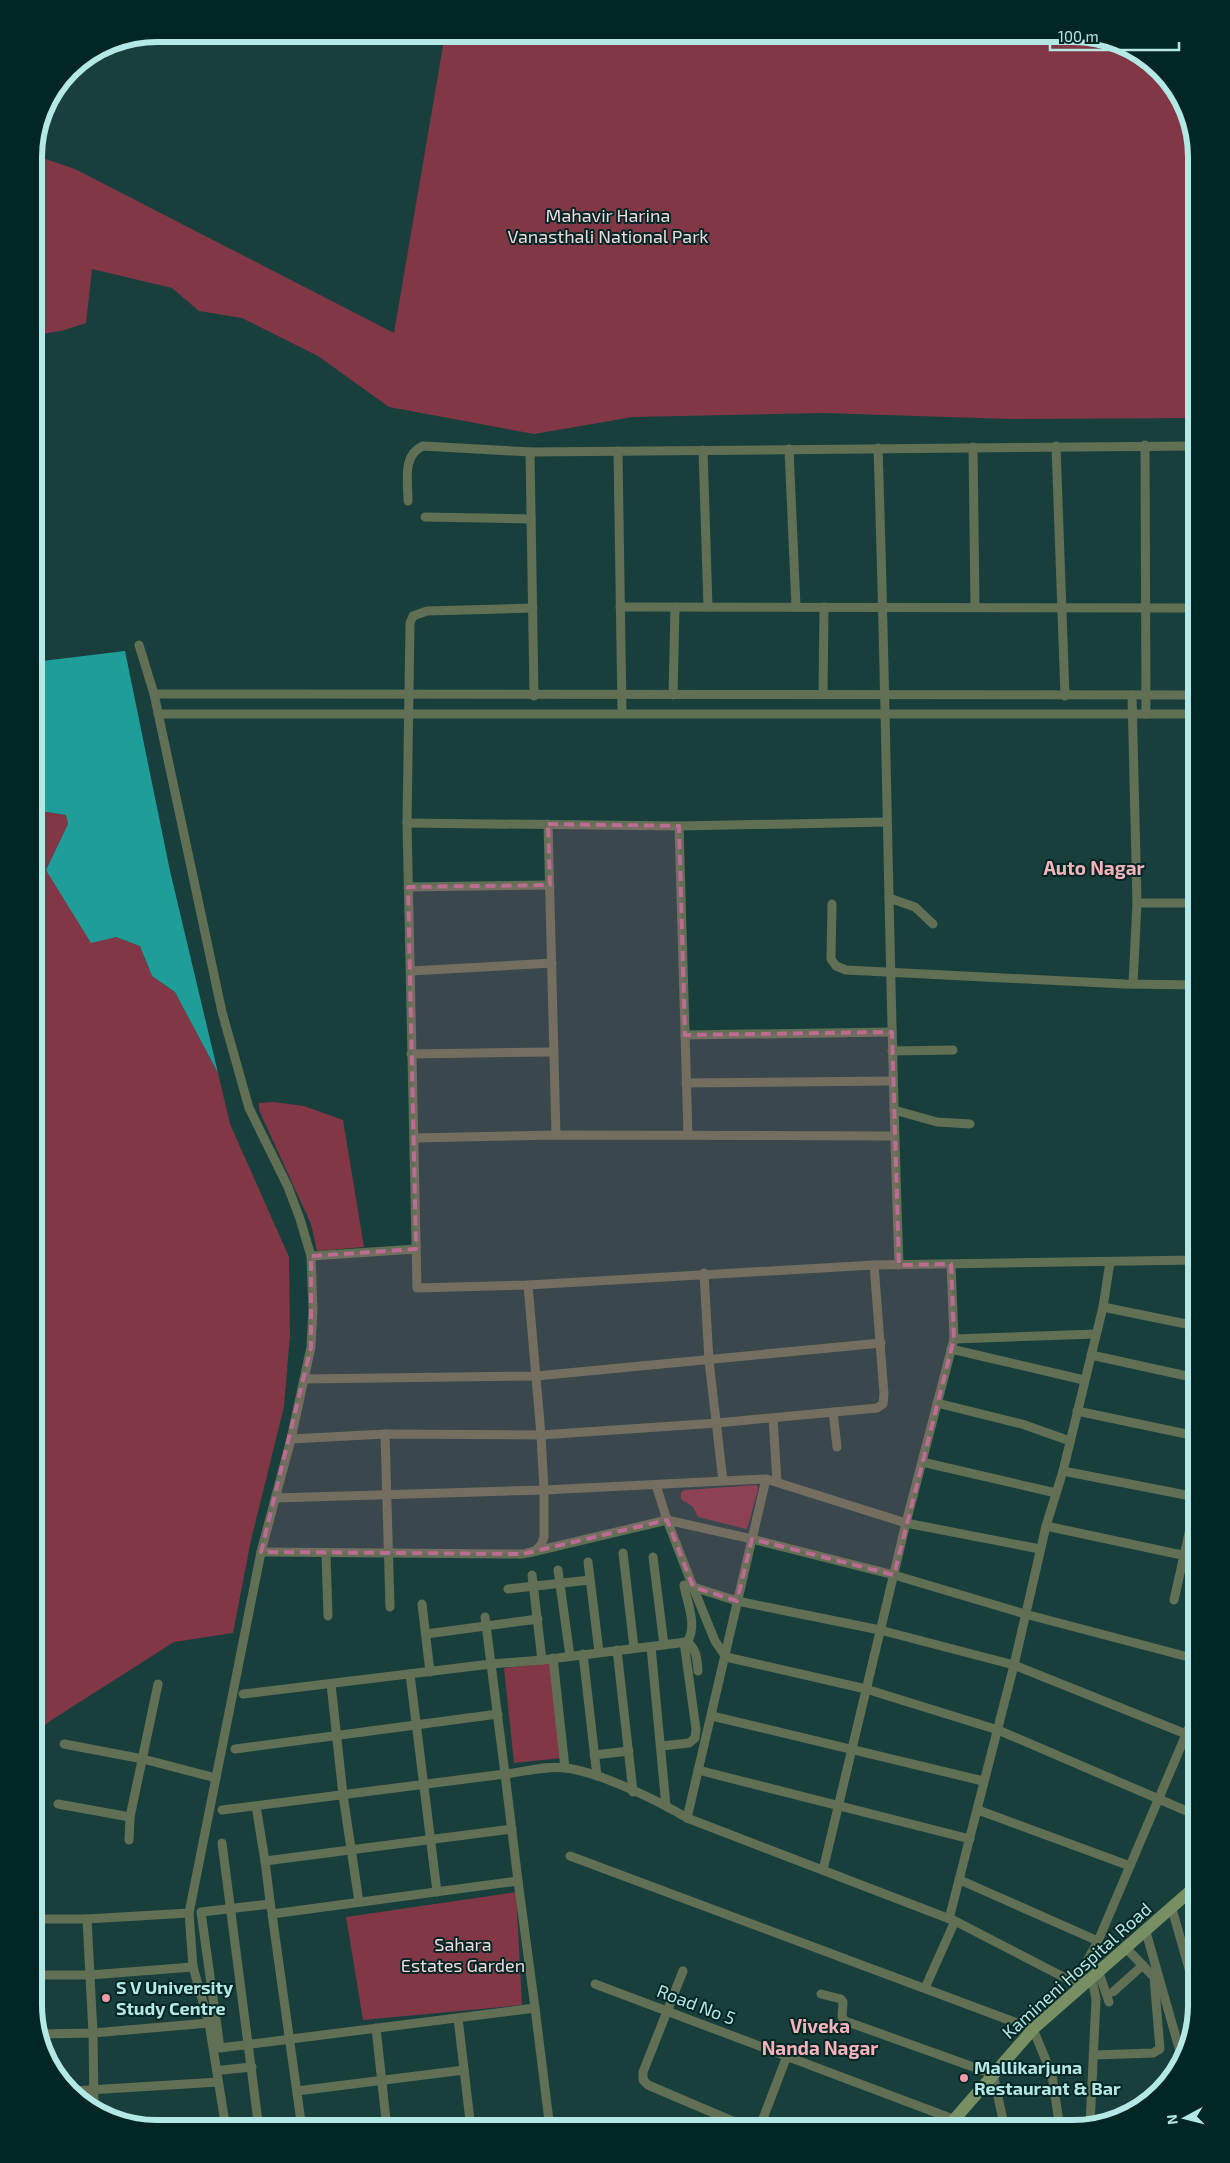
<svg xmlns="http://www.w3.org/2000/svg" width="1230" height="2163" viewBox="0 0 1230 2163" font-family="'Exo 2',sans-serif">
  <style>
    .green { fill: #813745 }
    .water { fill: #1f9e99 }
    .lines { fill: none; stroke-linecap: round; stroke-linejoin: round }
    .street { stroke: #617054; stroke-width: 9 }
    .secondary { stroke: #778f62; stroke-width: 12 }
    .marked { fill: #bc6b92; fill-opacity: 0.2; stroke: #bc6b92; stroke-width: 4; stroke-dasharray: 10 6; stroke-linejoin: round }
    .poi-dot { fill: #f39aa7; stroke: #002624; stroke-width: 2 }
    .labels { text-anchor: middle; stroke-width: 4; stroke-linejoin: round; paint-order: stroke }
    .park-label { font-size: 18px; fill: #f2dadc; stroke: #002624 }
    .street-label { font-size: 18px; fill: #b3e8e4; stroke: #002624 }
    .poi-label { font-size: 18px; font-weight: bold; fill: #b3e8e4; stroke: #002624; text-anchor: start }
    .neighbourhood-label { font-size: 19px; font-weight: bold; fill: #f7b3bb; stroke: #002624 }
    .rim { fill: none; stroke: #b3e8e4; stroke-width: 6 }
  </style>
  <rect width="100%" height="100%" fill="#193f3d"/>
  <g class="green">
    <polygon points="445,34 1081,34 1142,55 1184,103 1196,157 1196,418 1012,419 823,413 633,417 534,434 389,407 318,356 242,318 199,311 172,288 92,269 86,323 61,331 34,335 34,155 75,169 394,333"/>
    <polygon points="34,810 66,815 68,824 46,870 116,937 140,946 152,976 175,992 218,1073 230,1124 289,1257 290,1334 284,1407 251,1540 233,1633 174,1642 50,1721 34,1734"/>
    <polygon points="273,1102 304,1106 343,1120 364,1247 317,1251 311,1224 259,1110 259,1103"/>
    <polygon points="757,1485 758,1489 748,1526 746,1529 698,1517 693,1507 681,1499 681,1492 685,1490"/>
    <polygon points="551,1663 562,1758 514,1763 504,1668"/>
    <polygon points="516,1892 522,2005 363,2020 346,1917"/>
  </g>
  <polygon class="water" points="125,651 170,871 218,1073 175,992 152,976 140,946 116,937 91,943 46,870 68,824 66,815 34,810 34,662"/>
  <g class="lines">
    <g class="street">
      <polyline points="1145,445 1146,714"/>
      <polyline points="1056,446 1065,696"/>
      <polyline points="973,447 975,607"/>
      <path d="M878 448C887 721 889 993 899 1265"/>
      <polyline points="789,449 796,607"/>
      <polyline points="703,450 708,607"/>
      <polyline points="618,451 622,713"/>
      <polyline points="530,452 534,696"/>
      <path d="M408 501C408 481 402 455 423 446L530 452 1196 446"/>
      <polyline points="425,517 531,519"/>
      <polyline points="620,607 1196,608"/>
      <polyline points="533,608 427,611 413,616 410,623 407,823 417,1288 528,1285 874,1265 1196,1260"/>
      <polyline points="139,645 154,694 222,1012 249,1108 288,1187 300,1219 311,1256 313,1310 311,1347 304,1379 291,1439 261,1552 189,1913 193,1967 209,2023 226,2129"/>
      <polyline points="154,694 1196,695"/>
      <polyline points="823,694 824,607"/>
      <polyline points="673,695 675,607"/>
      <polyline points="1132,695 1137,903 1133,984"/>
      <polyline points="158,714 1196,714"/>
      <polyline points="407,823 679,826 886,822"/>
      <polyline points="548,824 556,1135"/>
      <polyline points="679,826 688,1135"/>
      <polyline points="408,887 550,885"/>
      <polyline points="889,898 915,907 933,924"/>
      <polyline points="1137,903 1183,903"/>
      <polyline points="832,904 831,959 836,966 846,970 1125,984 1196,985"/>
      <polyline points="411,971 552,963"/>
      <polyline points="685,1035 892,1032"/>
      <polyline points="892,1051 953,1050"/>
      <polyline points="411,1054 552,1052"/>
      <polyline points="686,1083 893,1081"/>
      <polyline points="894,1110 937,1122 970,1124"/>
      <polyline points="414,1138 556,1135 894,1136"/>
      <polyline points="311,1256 416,1249"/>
      <polyline points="704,1273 709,1361 723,1481"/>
      <polyline points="1103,1307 1196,1326"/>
      <polyline points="954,1339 1096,1334"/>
      <polyline points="951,1349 1084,1380"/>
      <polyline points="1091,1355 1196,1378"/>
      <polyline points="304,1379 536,1376 881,1343"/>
      <polyline points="937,1403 1022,1424 1070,1441"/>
      <polyline points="1077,1411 1196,1436"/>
      <polyline points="833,1412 837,1447"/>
      <polyline points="773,1418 777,1482"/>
      <polyline points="385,1434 390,1607"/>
      <polyline points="291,1439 385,1434 541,1435 717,1423 877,1408 883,1404 884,1394 874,1265"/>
      <polyline points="922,1462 1056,1493"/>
      <polyline points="1063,1471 1196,1497"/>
      <polyline points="656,1485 667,1520 693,1587 737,1601 880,1630 1014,1665 1196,1738"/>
      <polyline points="276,1498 544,1490 766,1479 906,1523 1040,1549"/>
      <polyline points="1046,1526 1196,1558"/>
      <polyline points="261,1552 523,1554 535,1551 541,1545 544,1537 544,1490 541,1435 528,1285"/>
      <polyline points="528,1553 667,1520 752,1539 894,1575 1025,1614 1196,1659"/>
      <polyline points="623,1553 634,1648"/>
      <polyline points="326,1554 328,1616"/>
      <polyline points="653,1557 664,1645"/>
      <polyline points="588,1562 599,1652"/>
      <polyline points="558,1570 570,1656"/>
      <polyline points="532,1575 542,1660"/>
      <path d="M684 1585C687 1603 698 1626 687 1642"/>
      <polyline points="693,1587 715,1641 726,1657 866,1689 998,1730 1196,1815"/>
      <polyline points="508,1589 590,1580"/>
      <polyline points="1174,1600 1196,1502"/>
      <polyline points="422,1604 430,1672"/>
      <polyline points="426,1634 538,1619"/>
      <polyline points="651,1647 666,1806"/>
      <polyline points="617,1650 633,1792"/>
      <polyline points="583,1654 597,1776"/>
      <polyline points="553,1658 565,1768"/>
      <path d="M698 1671C697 1660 697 1649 687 1642L542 1660 491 1664 505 1774C524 1772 548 1765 566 1768 599 1772 659 1801 687 1818L955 1921 1075 1983 1080 1989"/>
      <polyline points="410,1674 437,1892"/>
      <polyline points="331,1684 343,1795 359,1902"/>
      <polyline points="243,1694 491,1664 485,1617"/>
      <polyline points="712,1716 983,1781"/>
      <polyline points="64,1744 143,1759 216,1778"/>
      <polyline points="662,1746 689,1743 695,1738 696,1729 684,1642"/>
      <polyline points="235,1749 498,1714"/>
      <polyline points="594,1755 629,1751"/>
      <polyline points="698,1770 970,1839"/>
      <polyline points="58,1804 130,1817"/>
      <polyline points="256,1806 265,1861"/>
      <polyline points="222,1810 505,1774 518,1881"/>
      <polyline points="978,1810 1130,1866"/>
      <polyline points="687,1818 766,1479"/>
      <polyline points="129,1840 130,1817 158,1684"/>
      <polyline points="222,1843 259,2129"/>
      <polyline points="570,1856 1033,2029 1052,2075 1060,2129"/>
      <polyline points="823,1870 906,1523 954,1339 951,1264"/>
      <polyline points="960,1880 1098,1941"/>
      <polyline points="1188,1893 1196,1913"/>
      <polyline points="270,1904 201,1912 220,2048 535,2008 518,1881 272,1914 302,2129"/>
      <polyline points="271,1909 265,1861 512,1829"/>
      <polyline points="1172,1909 1196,1993"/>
      <polyline points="34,1919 87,1919 189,1913"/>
      <polyline points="87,1919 93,2033 94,2110"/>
      <polyline points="949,1919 1014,1665 1046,1526 1063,1471 1103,1307 1110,1262"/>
      <polyline points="1146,1932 1181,2055"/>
      <polyline points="683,1971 643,2072 643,2080 648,2085 751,2129"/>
      <polyline points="1099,1973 1109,2002"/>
      <polyline points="34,1975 90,1975 193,1967"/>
      <polyline points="1075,1983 1098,1941 1196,1711"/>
      <polyline points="595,1984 953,2119 955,2129"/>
      <polyline points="925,1988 955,1921"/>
      <polyline points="1113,1992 1143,1965"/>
      <polyline points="821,1994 841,1999 843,2002 842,2017 845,2021 993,2074 1005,2129"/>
      <polyline points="535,2008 550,2129"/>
      <polyline points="458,2018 471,2129"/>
      <polyline points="376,2028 387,2129"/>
      <polyline points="40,2034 93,2033 209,2023"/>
      <polyline points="1094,2055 1153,2053 1160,2049 1154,1977 1126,1948"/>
      <polyline points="222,2070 252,2067"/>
      <polyline points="73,2091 218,2082"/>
      <polyline points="297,2091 464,2070"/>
      <polyline points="1090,2125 1096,1999 1092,1979"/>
      <polyline points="454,2129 471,2127"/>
      <polyline points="759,2129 787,2056"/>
    </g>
    <polyline class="secondary" points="946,2129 1033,2029 1196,1886"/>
  </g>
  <path class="marked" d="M548 824 679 826 685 1035 892 1032 899 1265 951 1264 954 1339 894 1575 752 1539 737 1601 693 1587 667 1520 523 1554 261 1552 311 1347V1256L416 1249 408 887 550 885Z"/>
  <g class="poi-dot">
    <circle cx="106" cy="1998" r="5"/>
    <circle cx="964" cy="2078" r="5"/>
  </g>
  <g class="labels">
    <g class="park-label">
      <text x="608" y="222">Mahavir Harina<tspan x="608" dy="21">Vanasthali National Park</tspan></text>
      <text x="463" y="1951">Sahara<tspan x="463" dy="21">Estates Garden</tspan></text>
    </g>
    <g class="street-label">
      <text transform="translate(1077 1971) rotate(-42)" y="6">Kamineni Hospital Road</text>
      <text transform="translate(696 2005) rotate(21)" y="6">Road No 5</text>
    </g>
    <g class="poi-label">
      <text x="116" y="1994">S V University<tspan x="116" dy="21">Study Centre</tspan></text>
      <text x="974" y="2074">Mallikarjuna<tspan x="974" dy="21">Restaurant &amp; Bar</tspan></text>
    </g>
    <g class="neighbourhood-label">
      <text x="1094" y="875">Auto Nagar</text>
      <text x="820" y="2033">Viveka<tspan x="820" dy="22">Nanda Nagar</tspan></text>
    </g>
  </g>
  <path d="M0 0H1230V2163H0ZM157 42H1073A115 115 0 0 1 1188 157V2005A115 115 0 0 1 1073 2120H157A115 115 0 0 1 42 2005V157A115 115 0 0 1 157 42Z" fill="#002624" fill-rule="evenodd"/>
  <path class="rim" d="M157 42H1073A115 115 0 0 1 1188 157V2005A115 115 0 0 1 1073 2120H157A115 115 0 0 1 42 2005V157A115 115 0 0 1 157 42Z"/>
  <g transform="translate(1185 2118) rotate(263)" stroke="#002624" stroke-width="4" paint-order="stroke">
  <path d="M0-4L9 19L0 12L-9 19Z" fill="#b3e8e4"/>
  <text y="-8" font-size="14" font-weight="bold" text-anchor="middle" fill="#b3e8e4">N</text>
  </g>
  <path d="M1050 42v8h129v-8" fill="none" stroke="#b3e8e4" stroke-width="2.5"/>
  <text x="1058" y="42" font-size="15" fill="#b3e8e4" stroke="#002624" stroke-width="4" paint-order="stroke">100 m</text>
</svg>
